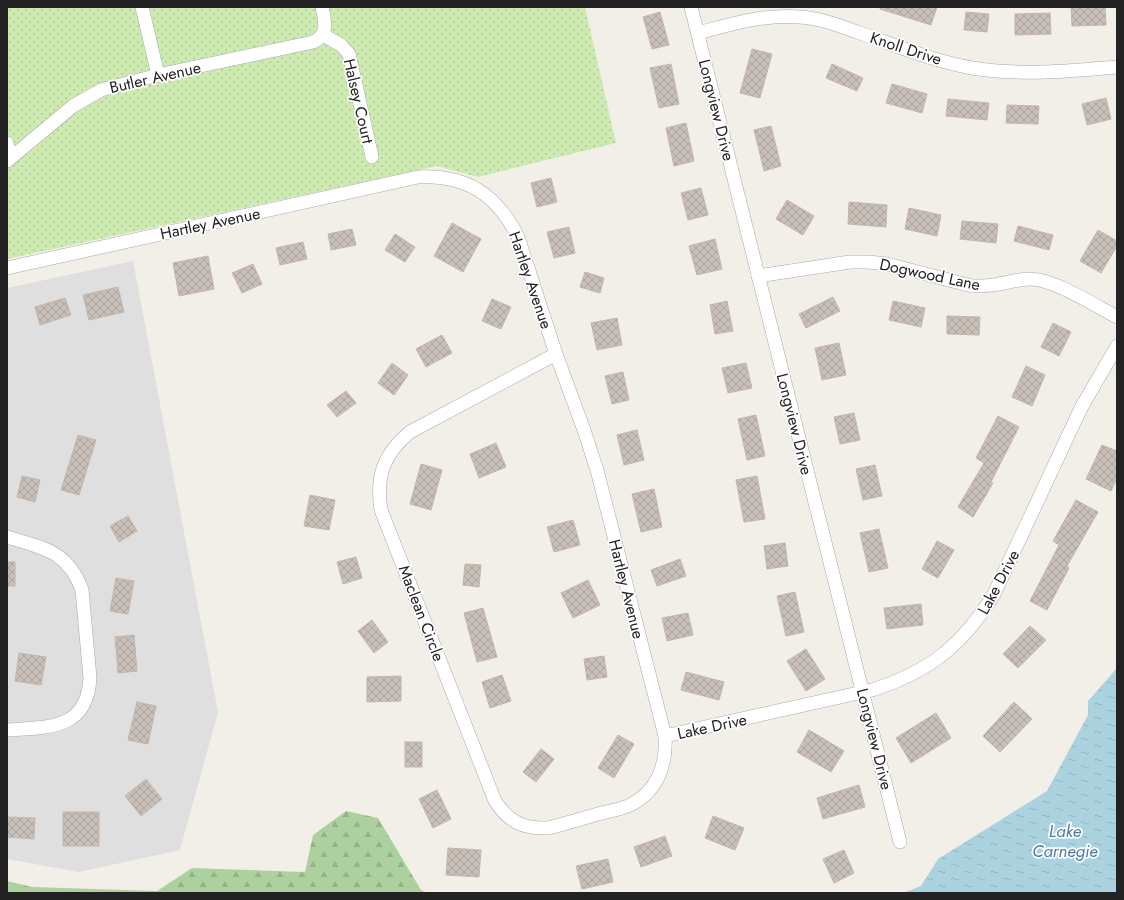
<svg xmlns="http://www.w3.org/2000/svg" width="1124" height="900" viewBox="0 0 1124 900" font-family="Jost,sans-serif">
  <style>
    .residential { fill: #e0dfdf }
    .grass { fill: url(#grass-dots) }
    .forest { fill: url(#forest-firs) }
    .water { fill: url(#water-ripples) }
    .building { fill: url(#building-cross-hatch); stroke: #c4b6ab }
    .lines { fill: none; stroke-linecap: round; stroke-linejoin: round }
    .minor-casing { stroke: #a9a9a9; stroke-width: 14 }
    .minor { stroke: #fff; stroke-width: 13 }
    .labels { text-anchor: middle; stroke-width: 3.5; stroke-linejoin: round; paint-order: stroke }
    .street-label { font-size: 16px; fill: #222; stroke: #fff }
    .water-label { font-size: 17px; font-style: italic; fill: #4a7aab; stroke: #fff }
  </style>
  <defs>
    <pattern id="grass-dots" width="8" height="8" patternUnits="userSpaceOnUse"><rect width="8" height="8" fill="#cdebb0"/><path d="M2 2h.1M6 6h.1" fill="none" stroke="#b0c997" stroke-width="1.8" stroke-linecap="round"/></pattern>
    <pattern id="forest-firs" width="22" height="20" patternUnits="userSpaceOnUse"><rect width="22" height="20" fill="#add19e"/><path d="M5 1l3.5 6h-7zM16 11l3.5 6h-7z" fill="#95b388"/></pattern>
    <pattern id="water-ripples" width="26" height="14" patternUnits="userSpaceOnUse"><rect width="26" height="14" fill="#aad3df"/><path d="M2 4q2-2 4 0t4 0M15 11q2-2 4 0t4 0" fill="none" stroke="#92b5bf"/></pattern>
    <pattern id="building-cross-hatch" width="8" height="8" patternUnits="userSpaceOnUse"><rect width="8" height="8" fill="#c7bfb8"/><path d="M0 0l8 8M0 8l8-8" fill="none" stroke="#aba49e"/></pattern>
  </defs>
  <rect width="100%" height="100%" fill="#f2efe9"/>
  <polygon class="residential" points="133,261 218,712 180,850 79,872 7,859 7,288"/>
  <polygon class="grass" points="7,7 585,7 616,143 478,177 437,166 7,259"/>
  <polygon class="forest" points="346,811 378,818 421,890 427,893 7,893 7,881 32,887 157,891 192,868 305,872 313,835"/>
  <polygon class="water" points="1117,668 1117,893 903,893 921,886 938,859 1047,791 1088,715 1088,701"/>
  <g class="building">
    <polygon points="880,7 937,7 931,25 880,9"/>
    <polygon points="1071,7 1105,7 1106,25 1072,26"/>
    <polygon points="660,12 669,45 652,49 643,17"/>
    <polygon points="966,12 989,14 987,32 964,30"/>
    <polygon points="1050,13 1051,34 1015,35 1015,14"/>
    <polygon points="752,49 772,54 760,98 740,93"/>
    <polygon points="671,64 679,104 659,108 650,68"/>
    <polygon points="832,64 863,78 857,91 826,78"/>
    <polygon points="892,84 927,94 922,113 886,103"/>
    <polygon points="1106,98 1111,119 1087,125 1082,104"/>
    <polygon points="948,99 989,103 987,120 946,116"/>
    <polygon points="1007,105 1039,106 1038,124 1006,123"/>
    <polygon points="686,123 694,161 674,166 666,128"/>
    <polygon points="771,126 781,166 764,171 754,130"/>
    <polygon points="551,178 557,202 537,207 531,183"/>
    <polygon points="701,188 708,215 688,220 681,193"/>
    <polygon points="787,200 814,216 803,235 776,219"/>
    <polygon points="849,202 887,205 886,227 848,224"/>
    <polygon points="909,208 941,215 937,236 905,229"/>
    <polygon points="962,221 998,224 996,243 960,239"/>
    <polygon points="452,223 481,239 463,272 434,256"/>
    <polygon points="1018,226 1053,235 1049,250 1014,241"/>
    <polygon points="569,227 575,253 554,258 547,232"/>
    <polygon points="352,229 356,245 331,250 328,234"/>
    <polygon points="1098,230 1117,241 1117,246 1101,273 1080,261"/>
    <polygon points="395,234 415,247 405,262 385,250"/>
    <polygon points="715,239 722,269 697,275 689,246"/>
    <polygon points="303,242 307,259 280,265 276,248"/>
    <polygon points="208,256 214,289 179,296 173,263"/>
    <polygon points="253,264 262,284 242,293 232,273"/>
    <polygon points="585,272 604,278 600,293 580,287"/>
    <polygon points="118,287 124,312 89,320 83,295"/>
    <polygon points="833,297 840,311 806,328 799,314"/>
    <polygon points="65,298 71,315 40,325 35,307"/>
    <polygon points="492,299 511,307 501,329 482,321"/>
    <polygon points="727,301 733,331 715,334 710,305"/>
    <polygon points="893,301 925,308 921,327 889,320"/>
    <polygon points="947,316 980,317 979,335 947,334"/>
    <polygon points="617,318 622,345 597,350 591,323"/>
    <polygon points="1053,323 1071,332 1059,356 1041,347"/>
    <polygon points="442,335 452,353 426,367 416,349"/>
    <polygon points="839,343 846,375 822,380 815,348"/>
    <polygon points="392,363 408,375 394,395 378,383"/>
    <polygon points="746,363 752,388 728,393 722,368"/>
    <polygon points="1026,366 1045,375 1032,406 1012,397"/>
    <polygon points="623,372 629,400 612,404 605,376"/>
    <polygon points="346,391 356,403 337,417 327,405"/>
    <polygon points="854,413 860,440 840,444 834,417"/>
    <polygon points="756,415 765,456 747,460 738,419"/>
    <polygon points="998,416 1019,427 991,482 993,483 973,517 958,507 984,463 976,458"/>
    <polygon points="637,430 644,460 624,465 617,435"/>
    <polygon points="78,435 96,440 79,495 61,490"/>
    <polygon points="496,443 506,467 479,478 470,454"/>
    <polygon points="1102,445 1117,451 1117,478 1111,491 1086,479"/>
    <polygon points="421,464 442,470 431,510 410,504"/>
    <polygon points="875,465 882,496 863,500 856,469"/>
    <polygon points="22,476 40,480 35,502 17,497"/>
    <polygon points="757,476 765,519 744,522 736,480"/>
    <polygon points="654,489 662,527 641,532 632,494"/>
    <polygon points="310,495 335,500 329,530 304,526"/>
    <polygon points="1076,500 1098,512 1067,566 1069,568 1047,610 1030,601 1059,545 1053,541"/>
    <polygon points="128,516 137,531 119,542 110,526"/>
    <polygon points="573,520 580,545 554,552 547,527"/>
    <polygon points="879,529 888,568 869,572 860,533"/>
    <polygon points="937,541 954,550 938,578 922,569"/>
    <polygon points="785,543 788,566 767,569 764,546"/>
    <polygon points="356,557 362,578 343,584 337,562"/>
    <polygon points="680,559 686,576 657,586 651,570"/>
    <rect x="7" y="562" width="8" height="24"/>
    <polygon points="465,564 481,565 479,587 463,585"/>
    <polygon points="116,578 134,581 128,614 110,611"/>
    <polygon points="588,580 600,605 573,618 561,593"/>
    <polygon points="795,592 804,632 786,636 777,596"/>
    <polygon points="921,604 923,625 887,629 884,608"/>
    <polygon points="483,608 497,657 477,662 464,613"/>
    <polygon points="688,613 693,635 667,641 662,618"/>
    <polygon points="372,620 388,642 374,653 358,631"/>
    <polygon points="1030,626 1046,640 1018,668 1003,654"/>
    <polygon points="134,635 137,671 118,673 115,637"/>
    <polygon points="806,649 825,679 806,691 787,661"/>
    <polygon points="19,653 46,657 41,685 15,681"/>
    <polygon points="604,656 607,677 587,680 584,659"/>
    <polygon points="686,672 724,682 719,700 681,690"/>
    <polygon points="502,675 511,701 490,708 482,682"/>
    <polygon points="401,676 401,701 367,702 367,677"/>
    <polygon points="137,702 156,706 148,744 128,740"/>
    <polygon points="1014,702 1032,719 1000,752 983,736"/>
    <polygon points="936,713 951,738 911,763 896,738"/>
    <polygon points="809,730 844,751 831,772 797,752"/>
    <polygon points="618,735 634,744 614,778 598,768"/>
    <rect x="405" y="742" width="17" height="25"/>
    <polygon points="541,749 554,759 536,782 523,772"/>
    <polygon points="146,779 162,799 141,816 125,796"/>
    <polygon points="859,785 865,807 823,819 817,798"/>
    <polygon points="437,790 451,819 433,828 419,799"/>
    <rect x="63" y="812" width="36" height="34"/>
    <polygon points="713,816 744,828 735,850 705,838"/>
    <polygon points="7,817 35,818 34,839 7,837"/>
    <polygon points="665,836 672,856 641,867 634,847"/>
    <polygon points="448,848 481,850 479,877 446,875"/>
    <polygon points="844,850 854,873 834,883 823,859"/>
    <polygon points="608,859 613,882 582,889 576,866"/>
  </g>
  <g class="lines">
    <g class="minor-casing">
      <g id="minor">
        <polyline points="142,7 158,75"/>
        <polyline points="691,7 900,842"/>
        <path d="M698 33C731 24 764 14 799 17 819 18 838 25 857 32 895 45 933 61 972 68 1021 76 1068 71 1117 67"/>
        <polyline points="323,35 341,45 349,54 372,157"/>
        <polyline points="7,143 10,158"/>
        <path d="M7 161 73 106 101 90 158 75 313 42C329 35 325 21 322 7"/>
        <path d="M7 268 418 177C466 175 496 193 518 237L556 354 584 430 597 470 665 736C667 765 657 792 630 805 620 810 608 811 598 814 581 819 564 824 548 828 523 829 509 822 495 801L381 510C376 477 383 454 410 432L556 354"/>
        <path d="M758 276 850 262H868L887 264 972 286C981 286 990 286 999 284 1010 282 1019 279 1030 279 1054 279 1094 305 1117 317"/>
        <path d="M7 537C43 548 68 551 82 590L90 678C87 731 47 727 7 730"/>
        <path d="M665 736 872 690C929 672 963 645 994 594L1081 408 1117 346"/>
      </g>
    </g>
    <use href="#minor" class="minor"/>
  </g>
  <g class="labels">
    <g class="street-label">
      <text transform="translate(906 48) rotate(18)" y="6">Knoll Drive</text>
      <text transform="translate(155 77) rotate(-13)" y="6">Butler Avenue</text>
      <text transform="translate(359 101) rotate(77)" y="6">Halsey Court</text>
      <text transform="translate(717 110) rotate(76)" y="6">Longview Drive</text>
      <text transform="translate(210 223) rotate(-12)" y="6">Hartley Avenue</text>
      <text transform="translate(930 274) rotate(12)" y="6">Dogwood Lane</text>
      <text transform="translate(531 280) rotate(71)" y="6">Hartley Avenue</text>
      <text transform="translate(795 424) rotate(76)" y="6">Longview Drive</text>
      <text transform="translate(998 582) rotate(-62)" y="6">Lake Drive</text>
      <text transform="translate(627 589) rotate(76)" y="6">Hartley Avenue</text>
      <text transform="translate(422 613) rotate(69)" y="6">Maclean Circle</text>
      <text transform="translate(712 726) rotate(-12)" y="6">Lake Drive</text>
      <text transform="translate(875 739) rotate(76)" y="6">Longview Drive</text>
    </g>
    <g class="water-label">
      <text x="1065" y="837">Lake<tspan x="1065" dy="20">Carnegie</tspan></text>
    </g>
  </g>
  <rect width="1124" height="900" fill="none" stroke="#222222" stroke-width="16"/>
</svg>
